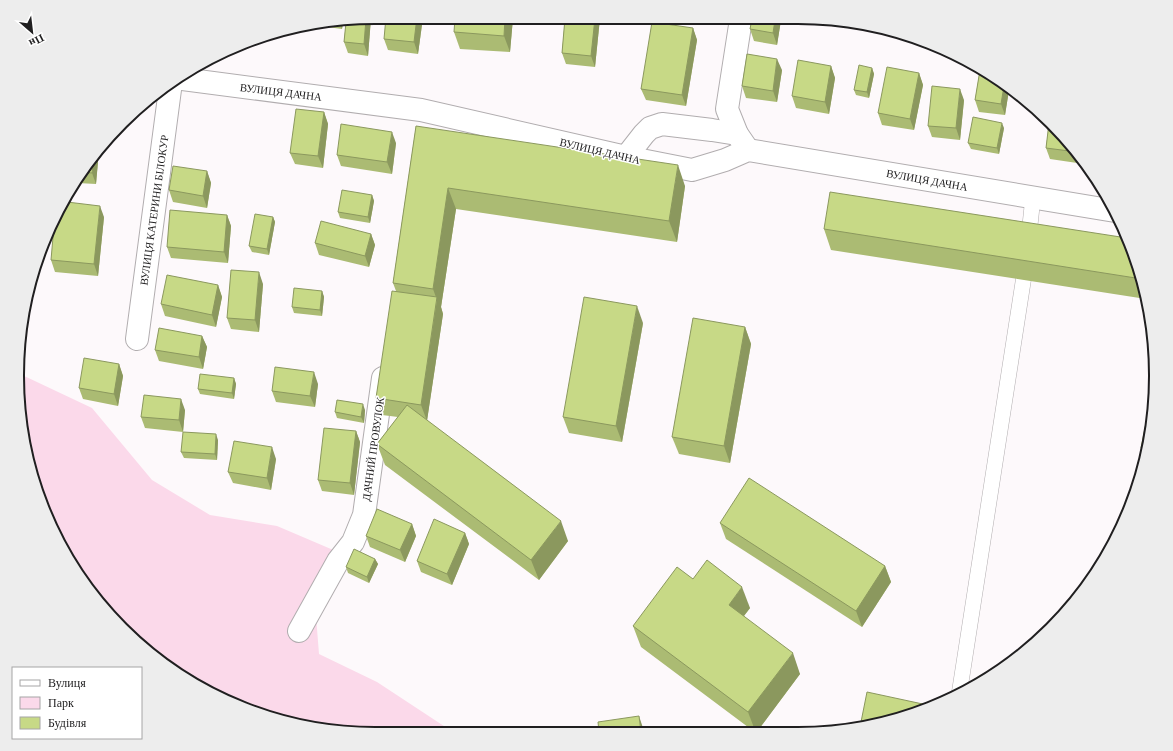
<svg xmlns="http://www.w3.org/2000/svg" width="1173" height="751" viewBox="0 0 1173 751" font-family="'Crimson Pro',serif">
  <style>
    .green { fill: #fbd9ea }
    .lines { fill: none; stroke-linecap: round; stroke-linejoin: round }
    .service-casing { stroke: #b1adaf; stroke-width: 16 }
    .minor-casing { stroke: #b1adaf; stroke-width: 24 }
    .service { stroke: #fff; stroke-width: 15 }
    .minor { stroke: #fff; stroke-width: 22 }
    .wall { fill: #abbb73 }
    .shaded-wall { fill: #8b985e }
    .building { fill: #c7d986; stroke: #8b985e }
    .labels { text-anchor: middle; stroke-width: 3; stroke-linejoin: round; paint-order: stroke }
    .street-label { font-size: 11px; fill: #201f20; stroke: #fff }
    .rim { fill: none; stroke: #201f20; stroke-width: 2 }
  </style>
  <rect width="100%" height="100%" fill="#fdf9fb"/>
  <polygon class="green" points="20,374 92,408 152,480 210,515 277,526 338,552 316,616 319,654 377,682 453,732 329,731 238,707 139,645 77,574 29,468"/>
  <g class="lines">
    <g class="service-casing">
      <polyline id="service" points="959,695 1026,263 1033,197"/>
    </g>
    <g class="minor-casing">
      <g id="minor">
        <polyline points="741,19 727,109 737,134 748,150"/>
        <polyline points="175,78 421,110 626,157 692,170 725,160 748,150 1115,211"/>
        <polyline points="626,157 644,134 650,128 662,124 712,130 737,134"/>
        <polyline points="137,339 171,82"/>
        <polyline points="299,631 338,561 353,542 364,515 383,378"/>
      </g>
    </g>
    <use href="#service" class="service"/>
    <use href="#minor" class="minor"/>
  </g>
  <g class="wall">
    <polygon points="423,17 418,54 388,50 384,39"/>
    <polygon points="371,18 368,56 348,53 344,42 346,22"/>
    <polygon points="513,18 510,52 460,49 454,32"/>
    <polygon points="565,18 600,18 595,67 566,64 562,53"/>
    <polygon points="685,19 696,19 696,21"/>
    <polygon points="752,19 781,20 777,45 754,41 750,29"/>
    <polygon points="343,22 342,29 320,26"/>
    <polygon points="693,28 697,40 686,106 646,100 641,89"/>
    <polygon points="831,66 835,78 829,114 796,108 792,96"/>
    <polygon points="872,68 874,74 869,98 856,95 854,90"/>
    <polygon points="782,70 777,102 746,98 742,86"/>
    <polygon points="980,70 1009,90 1005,115 979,112 975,100"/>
    <polygon points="919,73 923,85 914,130 882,125 878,113"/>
    <polygon points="964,100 960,140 932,137 928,126"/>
    <polygon points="324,112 328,124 323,168 295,164 290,153"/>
    <polygon points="1049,123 1082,157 1084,164 1050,159 1046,148"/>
    <polygon points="416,126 685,186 677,242 456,209 441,307 443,314 427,420 568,541 539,580 385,465 377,444 398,417 382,415 376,398 396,291 393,283"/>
    <polygon points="1004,128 999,154 971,149 968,143"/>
    <polygon points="396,143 392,174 341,166 337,155"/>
    <polygon points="99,150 96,184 77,183 91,157"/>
    <polygon points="207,171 211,183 207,208 173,202 169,190"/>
    <polygon points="372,195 374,201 370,223 340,218 338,212"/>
    <polygon points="227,215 231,226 228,263 171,258 167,247"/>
    <polygon points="104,217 98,276 55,272 51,260"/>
    <polygon points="273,217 275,222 269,255 252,252 249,246"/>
    <polygon points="824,229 1127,238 1144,282 1146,299 831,250"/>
    <polygon points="371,234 375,245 369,267 319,255 315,243"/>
    <polygon points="263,284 259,332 231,329 227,318"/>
    <polygon points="218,285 222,297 216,327 165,316 161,304"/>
    <polygon points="322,291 324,297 322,316 294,313 292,307"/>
    <polygon points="643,323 622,442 569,433 563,417"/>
    <polygon points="745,327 751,344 730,463 679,454 672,437"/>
    <polygon points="202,336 207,347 203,369 159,361 155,350"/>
    <polygon points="119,364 123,376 118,406 83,399 79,388"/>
    <polygon points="234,378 236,384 234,399 200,394 198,389"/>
    <polygon points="318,384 315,407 276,402 272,391"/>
    <polygon points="185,410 183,432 145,428 141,417"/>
    <polygon points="365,410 364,423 337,418 335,412"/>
    <polygon points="1153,422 1145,458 1141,448"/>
    <polygon points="356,431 360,442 354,495 322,491 318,480"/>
    <polygon points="218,440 217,460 184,458 181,452"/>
    <polygon points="276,459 271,490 233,483 228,472"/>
    <polygon points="720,523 885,566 891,582 862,627 726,539"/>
    <polygon points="412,524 416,536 405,562 370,547 366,536"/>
    <polygon points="465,533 469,544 452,585 421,572 417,561"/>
    <polygon points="375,559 378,564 369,583 348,573 346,567"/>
    <polygon points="693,579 750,608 744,616 800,674 756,733 641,647 633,626"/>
  </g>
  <g class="shaded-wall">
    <polygon points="417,17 423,17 418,54 414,42"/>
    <polygon points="371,18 368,56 364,44 366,19"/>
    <polygon points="505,18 513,18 510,52 504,36"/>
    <polygon points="595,18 600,18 595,67 591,56"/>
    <polygon points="775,20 781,20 777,45 773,33"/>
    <polygon points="343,22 342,29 340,23"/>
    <polygon points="693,28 697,40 686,106 682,95"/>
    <polygon points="777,59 782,70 777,102 773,91"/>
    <polygon points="831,66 835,78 829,114 825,102"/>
    <polygon points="872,68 874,74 869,98 867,92"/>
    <polygon points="919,73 923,85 914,130 910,119"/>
    <polygon points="1004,86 1009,90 1005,115 1001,104"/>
    <polygon points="960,89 964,100 960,140 956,128"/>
    <polygon points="324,112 328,124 323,168 318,156"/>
    <polygon points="1002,123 1004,128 999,154 997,148"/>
    <polygon points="392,132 396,143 392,174 387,162"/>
    <polygon points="99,150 96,184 92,173 94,155"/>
    <polygon points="1081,156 1084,161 1084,164"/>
    <polygon points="678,165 685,186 677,242 669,221"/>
    <polygon points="207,171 211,183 207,208 203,196"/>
    <polygon points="448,188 456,209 441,307 443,314 427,421 421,405 437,300 433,289"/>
    <polygon points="372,195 374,201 370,223 368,217"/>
    <polygon points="100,206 104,217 98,276 94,264"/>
    <polygon points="227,215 231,226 228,263 224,252"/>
    <polygon points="273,217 275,222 269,255 267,249"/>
    <polygon points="371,234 375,245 369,267 365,256"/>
    <polygon points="259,272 263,284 259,332 255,320"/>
    <polygon points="218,285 222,297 216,327 212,315"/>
    <polygon points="322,291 324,297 322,316 320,310"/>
    <polygon points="637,306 643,323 622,442 616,426"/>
    <polygon points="745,327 751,344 730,463 724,446"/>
    <polygon points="202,336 207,347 203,369 199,357"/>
    <polygon points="119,364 123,376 118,406 114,394"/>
    <polygon points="314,372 318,384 315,407 310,396"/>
    <polygon points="234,378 236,384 234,399 232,393"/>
    <polygon points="181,399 185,410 183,432 179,420"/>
    <polygon points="363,404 365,410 364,423 361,417"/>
    <polygon points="356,431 360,442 354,495 350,483"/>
    <polygon points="216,434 218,440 217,460 215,454"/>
    <polygon points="272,447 276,459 271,490 267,478"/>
    <polygon points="561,521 568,541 539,580 531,560"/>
    <polygon points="412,524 416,536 405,562 400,550"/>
    <polygon points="465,533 469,544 452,585 447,574"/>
    <polygon points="375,559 378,564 369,583 367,577"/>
    <polygon points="885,566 891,582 862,627 856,611"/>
    <polygon points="742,587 750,608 736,626 729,605"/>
    <polygon points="793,653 800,674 756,733 748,712"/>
    <polygon points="639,716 643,728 643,732 641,732"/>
  </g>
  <g class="building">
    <polygon points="386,17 417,17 414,42 384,39"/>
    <polygon points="455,18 505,18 504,36 454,32"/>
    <polygon points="565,18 595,18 591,56 562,53"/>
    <polygon points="366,19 364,44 344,42 346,22"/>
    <polygon points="752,19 775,20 773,33 750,29"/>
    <polygon points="652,22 693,28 682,95 641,89"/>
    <polygon points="747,54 777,59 773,91 742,86"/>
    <polygon points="798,60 831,66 825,102 792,96"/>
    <polygon points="859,65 872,68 867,92 854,90"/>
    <polygon points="887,67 919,73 910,119 878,113"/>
    <polygon points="980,70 1004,86 1001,104 975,100"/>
    <polygon points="932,86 960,89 956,128 928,126"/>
    <polygon points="296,109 324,112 318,156 290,153"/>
    <polygon points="973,117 1002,123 997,148 968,143"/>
    <polygon points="1049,123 1077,152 1046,148"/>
    <polygon points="341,124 392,132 387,162 337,155"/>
    <polygon points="416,126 678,165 669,221 448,188 433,289 393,283"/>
    <polygon points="94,155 92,173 83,172 91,157"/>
    <polygon points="173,166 207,171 203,196 169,190"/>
    <polygon points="342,190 372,195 368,217 338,212"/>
    <polygon points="830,192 1127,238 1142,279 824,229"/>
    <polygon points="67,202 100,206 94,264 51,260 54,226"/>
    <polygon points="170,210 227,215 224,252 167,247"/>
    <polygon points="255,214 273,217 267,249 249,246"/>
    <polygon points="321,221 371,234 365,256 315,243"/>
    <polygon points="231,270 259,272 255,320 227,318"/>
    <polygon points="167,275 218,285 212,315 161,304"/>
    <polygon points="294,288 322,291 320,310 292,307"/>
    <polygon points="392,291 437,297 421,405 376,398"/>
    <polygon points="584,297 637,306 616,426 563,417"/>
    <polygon points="693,318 745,327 724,446 672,437"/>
    <polygon points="159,328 202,336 199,357 155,350"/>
    <polygon points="84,358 119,364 114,394 79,388"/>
    <polygon points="275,367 314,372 310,396 272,391"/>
    <polygon points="200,374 234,378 232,393 198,389"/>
    <polygon points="1154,384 1153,422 1147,449 1141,448"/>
    <polygon points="144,395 181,399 179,420 141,417"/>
    <polygon points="337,400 363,404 361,417 335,412"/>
    <polygon points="407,405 561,521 531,560 377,444"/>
    <polygon points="324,428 356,431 350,483 318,480"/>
    <polygon points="183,432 216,434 215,454 181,452"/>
    <polygon points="234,441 272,447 267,478 228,472"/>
    <polygon points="749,478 885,566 856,611 720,523"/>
    <polygon points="377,509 412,524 400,550 366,536"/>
    <polygon points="434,519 465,533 447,574 417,561"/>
    <polygon points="354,549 375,559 367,577 346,567"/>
    <polygon points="707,560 742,587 729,605 793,653 748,712 633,626 677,567 693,579"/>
    <polygon points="867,692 932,706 890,722 860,727"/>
    <polygon points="639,716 641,732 599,732 598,722"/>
    <polygon points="833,727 845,729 832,731"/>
  </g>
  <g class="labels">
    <g class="street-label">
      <text transform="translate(281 92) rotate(7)" y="4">ВУЛИЦЯ ДАЧНА</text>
      <text transform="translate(600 151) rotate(13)" y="4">ВУЛИЦЯ ДАЧНА</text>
      <text transform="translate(927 180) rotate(10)" y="4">ВУЛИЦЯ ДАЧНА</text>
      <text transform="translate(154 210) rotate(-82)" y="4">ВУЛИЦЯ КАТЕРИНИ БІЛОКУР</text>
      <text transform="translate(373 449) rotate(-82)" y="4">ДАЧНИЙ ПРОВУЛОК</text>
    </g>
  </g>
  <path d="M0 0H1173V751H0ZM375 24H798A351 351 0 0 1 1149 375V376A351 351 0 0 1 798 727H375A351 351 0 0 1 24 376V375A351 351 0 0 1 375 24Z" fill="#ededed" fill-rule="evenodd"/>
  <path class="rim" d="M375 24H798A351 351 0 0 1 1149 375V376A351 351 0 0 1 798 727H375A351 351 0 0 1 24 376V375A351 351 0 0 1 375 24Z"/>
  <rect x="12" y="667" width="130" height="72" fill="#ffffff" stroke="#a6a5a6"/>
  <rect x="20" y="680" width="20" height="6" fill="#ffffff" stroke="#a6a5a6"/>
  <text x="48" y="687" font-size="12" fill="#201f20">Вулиця</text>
  <rect x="20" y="697" width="20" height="12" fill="#fbd9ea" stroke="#a6a5a6"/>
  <text x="48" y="707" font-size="12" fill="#201f20">Парк</text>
  <rect x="20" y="717" width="20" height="12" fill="#c7d986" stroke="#a6a5a6"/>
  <text x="48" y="727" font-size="12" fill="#201f20">Будівля</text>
  <g transform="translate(32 32) rotate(152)" stroke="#ffffff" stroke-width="3" paint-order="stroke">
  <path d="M0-3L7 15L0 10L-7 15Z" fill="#201f20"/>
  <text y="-6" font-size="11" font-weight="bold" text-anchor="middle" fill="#201f20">Пн</text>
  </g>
</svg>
